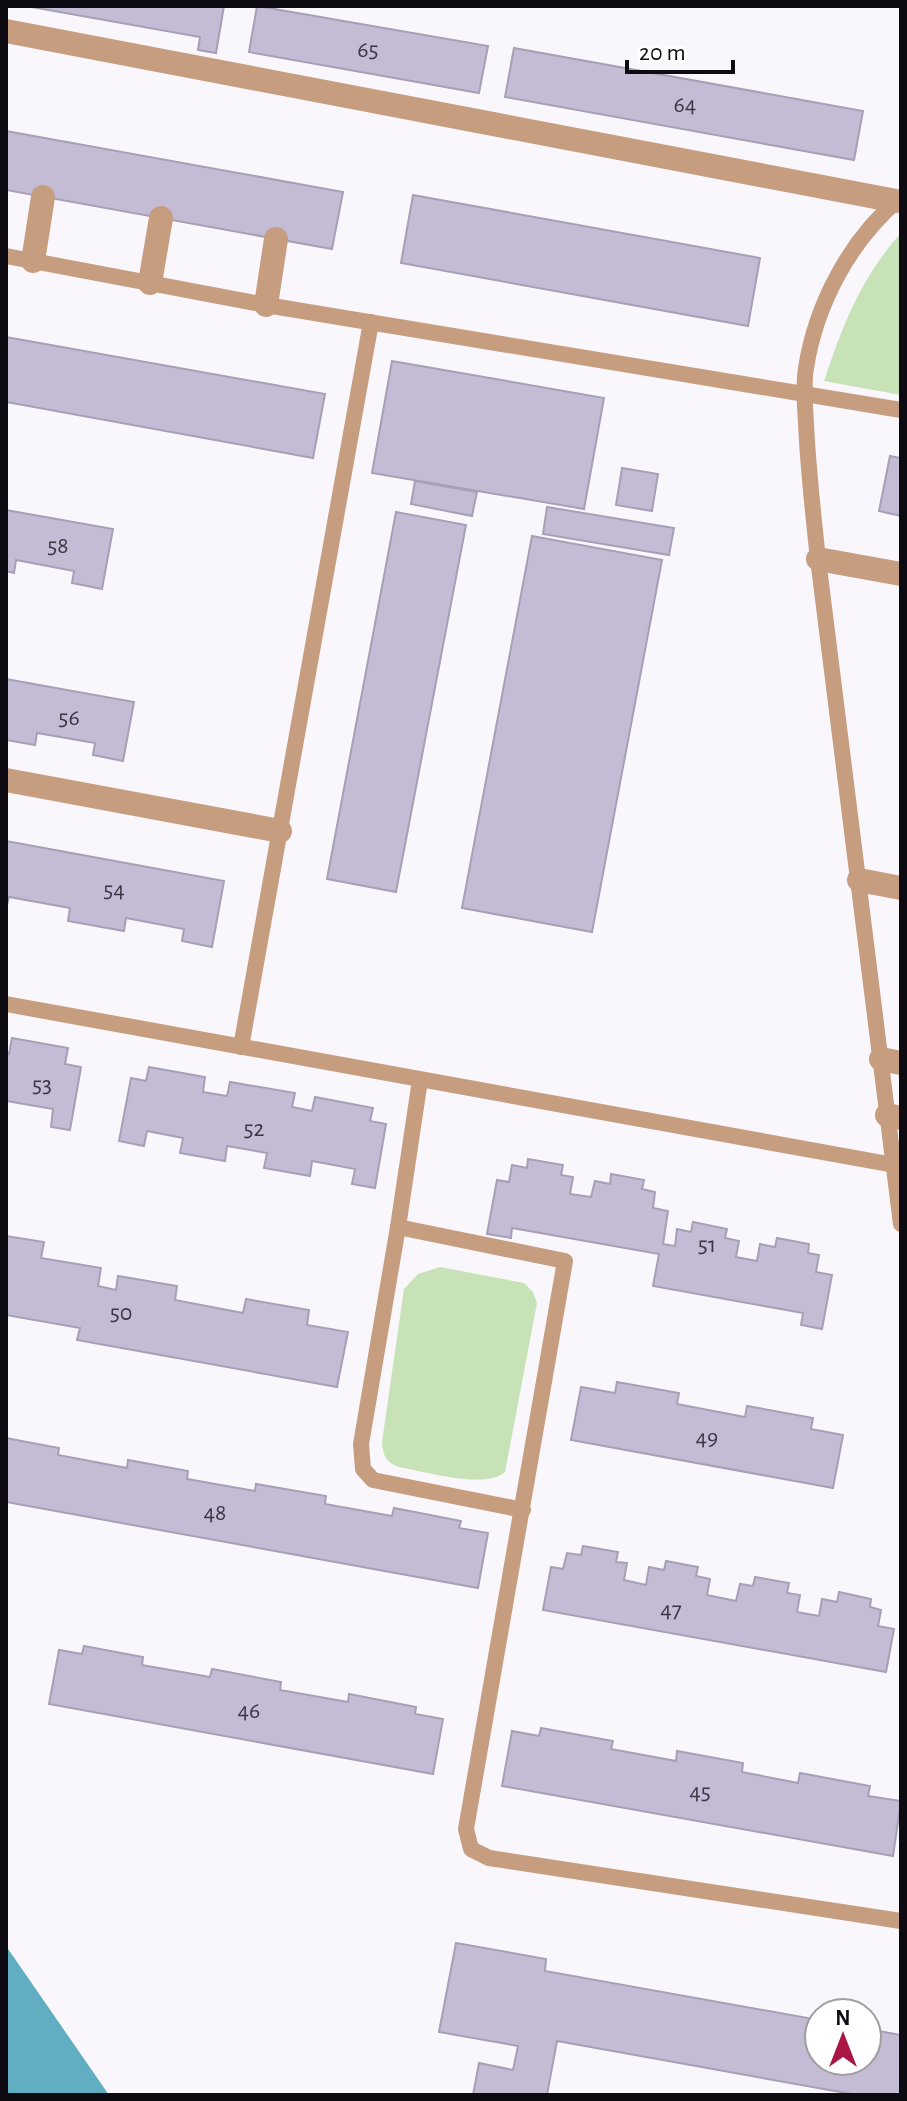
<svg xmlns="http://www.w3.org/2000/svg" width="907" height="2101" viewBox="0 0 907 2101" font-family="'Alegreya Sans',sans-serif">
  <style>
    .green { fill: #c7e2b6 }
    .water { fill: #61aec3 }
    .building { fill: #c4bcd5; stroke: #a89fb7; stroke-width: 2 }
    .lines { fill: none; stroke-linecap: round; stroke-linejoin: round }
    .lane { stroke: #c79d80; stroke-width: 16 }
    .street { stroke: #c79d80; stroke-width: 24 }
    .labels { text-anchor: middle; stroke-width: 6; stroke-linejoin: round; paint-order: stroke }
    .number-label { font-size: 24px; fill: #3b3643 }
  </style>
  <rect width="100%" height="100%" fill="#f9f7fc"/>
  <g class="green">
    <path d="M900 234 901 395 824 381C843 324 860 280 900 234Z"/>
    <path d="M440 1267 524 1283 533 1292 537 1303 505 1472C484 1490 425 1471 398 1467 385 1461 383 1455 382 1442L404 1289 418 1274Z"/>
  </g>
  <polygon class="water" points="6,1946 109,2095 6,2095"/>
  <g class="building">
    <polygon points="26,6 224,6 216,53 198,50 200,37"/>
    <polygon points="257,6 488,46 479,93 249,52"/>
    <polygon points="514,48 863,111 854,160 505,97"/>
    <polygon points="6,131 343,192 332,249 6,190"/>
    <polygon points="413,195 760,258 748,326 401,263"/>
    <polygon points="6,337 325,394 313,458 6,402"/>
    <polygon points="392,361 604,398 584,509 372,473"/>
    <polygon points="890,456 901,458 901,516 879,511"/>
    <polygon points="622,468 658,474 652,511 616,505"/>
    <polygon points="415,481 477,492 472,516 411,504"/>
    <polygon points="547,507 674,528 669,555 543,534"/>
    <polygon points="6,510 113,529 102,589 72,583 74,571 16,560 14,573 6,571"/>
    <polygon points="396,512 466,525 396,892 327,879"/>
    <polygon points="532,536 662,560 592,932 462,908"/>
    <polygon points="6,679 134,702 123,761 93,755 95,743 37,733 35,745 6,740"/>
    <polygon points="6,841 224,881 212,947 182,941 184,929 126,918 124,931 68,921 70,908 9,897 6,909"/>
    <polygon points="12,1038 68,1048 65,1064 81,1067 70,1130 51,1127 53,1109 6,1101 6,1053 9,1054"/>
    <polygon points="149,1067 205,1077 203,1092 227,1096 230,1082 295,1093 292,1107 312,1111 315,1097 373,1108 370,1121 386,1124 375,1188 352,1184 355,1169 312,1161 310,1176 264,1168 267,1153 227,1146 225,1161 180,1153 183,1138 147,1131 144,1146 119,1141 131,1078 146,1081"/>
    <polygon points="528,1159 563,1165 561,1175 573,1177 570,1194 591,1197 595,1181 610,1184 611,1174 644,1180 642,1189 655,1192 653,1208 668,1211 663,1244 675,1246 677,1229 691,1232 693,1222 727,1229 725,1238 739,1241 736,1257 757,1261 760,1244 775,1247 777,1238 809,1244 808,1253 819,1255 816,1272 832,1275 822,1329 801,1325 803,1313 653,1286 659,1254 512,1228 511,1238 487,1234 497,1180 509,1182 512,1165 527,1168"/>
    <polygon points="6,1236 44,1242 41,1258 101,1268 98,1286 116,1290 118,1276 177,1286 175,1300 243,1313 246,1299 309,1310 307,1325 348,1332 337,1387 77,1340 80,1328 6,1315"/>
    <polygon points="617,1382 679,1393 677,1404 745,1417 747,1406 813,1418 811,1429 843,1435 833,1488 571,1440 581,1387 615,1393"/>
    <polygon points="6,1438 59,1448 58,1455 127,1468 128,1460 188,1471 187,1479 255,1491 256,1484 326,1496 325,1504 392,1516 394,1508 461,1521 459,1528 488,1533 478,1588 6,1502"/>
    <polygon points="583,1546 618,1552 616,1562 627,1563 624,1580 646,1585 649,1567 664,1570 666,1561 698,1567 696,1576 710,1579 707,1595 736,1601 740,1584 753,1586 755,1577 789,1583 787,1593 800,1595 797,1612 819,1616 822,1599 837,1602 839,1592 871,1599 870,1607 881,1610 878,1626 894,1629 886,1672 543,1610 551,1567 563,1569 567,1553 581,1555"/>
    <polygon points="84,1646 143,1657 142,1665 210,1677 212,1669 281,1682 280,1690 348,1702 349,1694 416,1707 415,1714 443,1719 433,1774 49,1704 59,1650 82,1654"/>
    <polygon points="541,1728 613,1741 611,1749 676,1761 677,1751 743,1763 742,1772 798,1783 800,1773 870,1786 868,1796 901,1801 893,1856 502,1786 512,1731 539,1736"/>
    <polygon points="456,1943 546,1959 545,1971 819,2020 819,2061 867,2061 867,2029 901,2035 901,2095 857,2095 557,2041 547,2095 473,2095 479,2063 513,2070 518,2046 439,2032"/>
  </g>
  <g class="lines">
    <g class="lane">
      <path d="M900 198C850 240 816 304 806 368 803 386 805 405 806 423 808 469 813 513 818 559L901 1224"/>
      <polyline points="6,256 266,305 901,410"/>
      <polyline points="6,1004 894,1165"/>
      <polyline points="241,1047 371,322"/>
      <polyline points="420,1080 398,1227 361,1444 363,1469 373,1480 523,1510"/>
      <polyline points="398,1227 565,1261 466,1829 471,1849 489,1858 901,1921"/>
    </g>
    <g class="street">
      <polyline points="6,31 896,201"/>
      <polyline points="33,261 43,197"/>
      <polyline points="150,283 161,218"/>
      <polyline points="266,305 276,239"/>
      <polyline points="818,559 901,574"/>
      <polyline points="6,780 280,831"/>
      <polyline points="859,880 901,888"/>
      <polyline points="881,1059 901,1063"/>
      <polyline points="887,1115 901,1118"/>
    </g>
  </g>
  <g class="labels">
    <g class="number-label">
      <text x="368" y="57">65</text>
      <text x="685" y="112">64</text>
      <text x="58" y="553">58</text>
      <text x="69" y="725">56</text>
      <text x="114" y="897">54</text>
      <text x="42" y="1092">53</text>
      <text x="254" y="1136">52</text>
      <text x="707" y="1252">51</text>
      <text x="121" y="1320">50</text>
      <text x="707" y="1445">49</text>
      <text x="215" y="1520">48</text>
      <text x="671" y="1617">47</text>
      <text x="249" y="1718">46</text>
      <text x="700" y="1799">45</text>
    </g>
  </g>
  <rect width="907" height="2101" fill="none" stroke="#0d0a12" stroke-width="16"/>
  <g transform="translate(843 2037)"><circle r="38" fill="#ffffff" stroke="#9e9da0" stroke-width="2"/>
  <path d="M0-6L14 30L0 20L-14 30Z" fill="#ab1745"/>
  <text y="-12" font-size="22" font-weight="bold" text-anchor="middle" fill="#0d0a12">N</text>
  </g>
  <path d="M627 60v12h106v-12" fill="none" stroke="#0d0a12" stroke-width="4"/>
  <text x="639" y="60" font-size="24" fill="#0d0a12" stroke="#ffffff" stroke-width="6" paint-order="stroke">20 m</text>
</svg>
